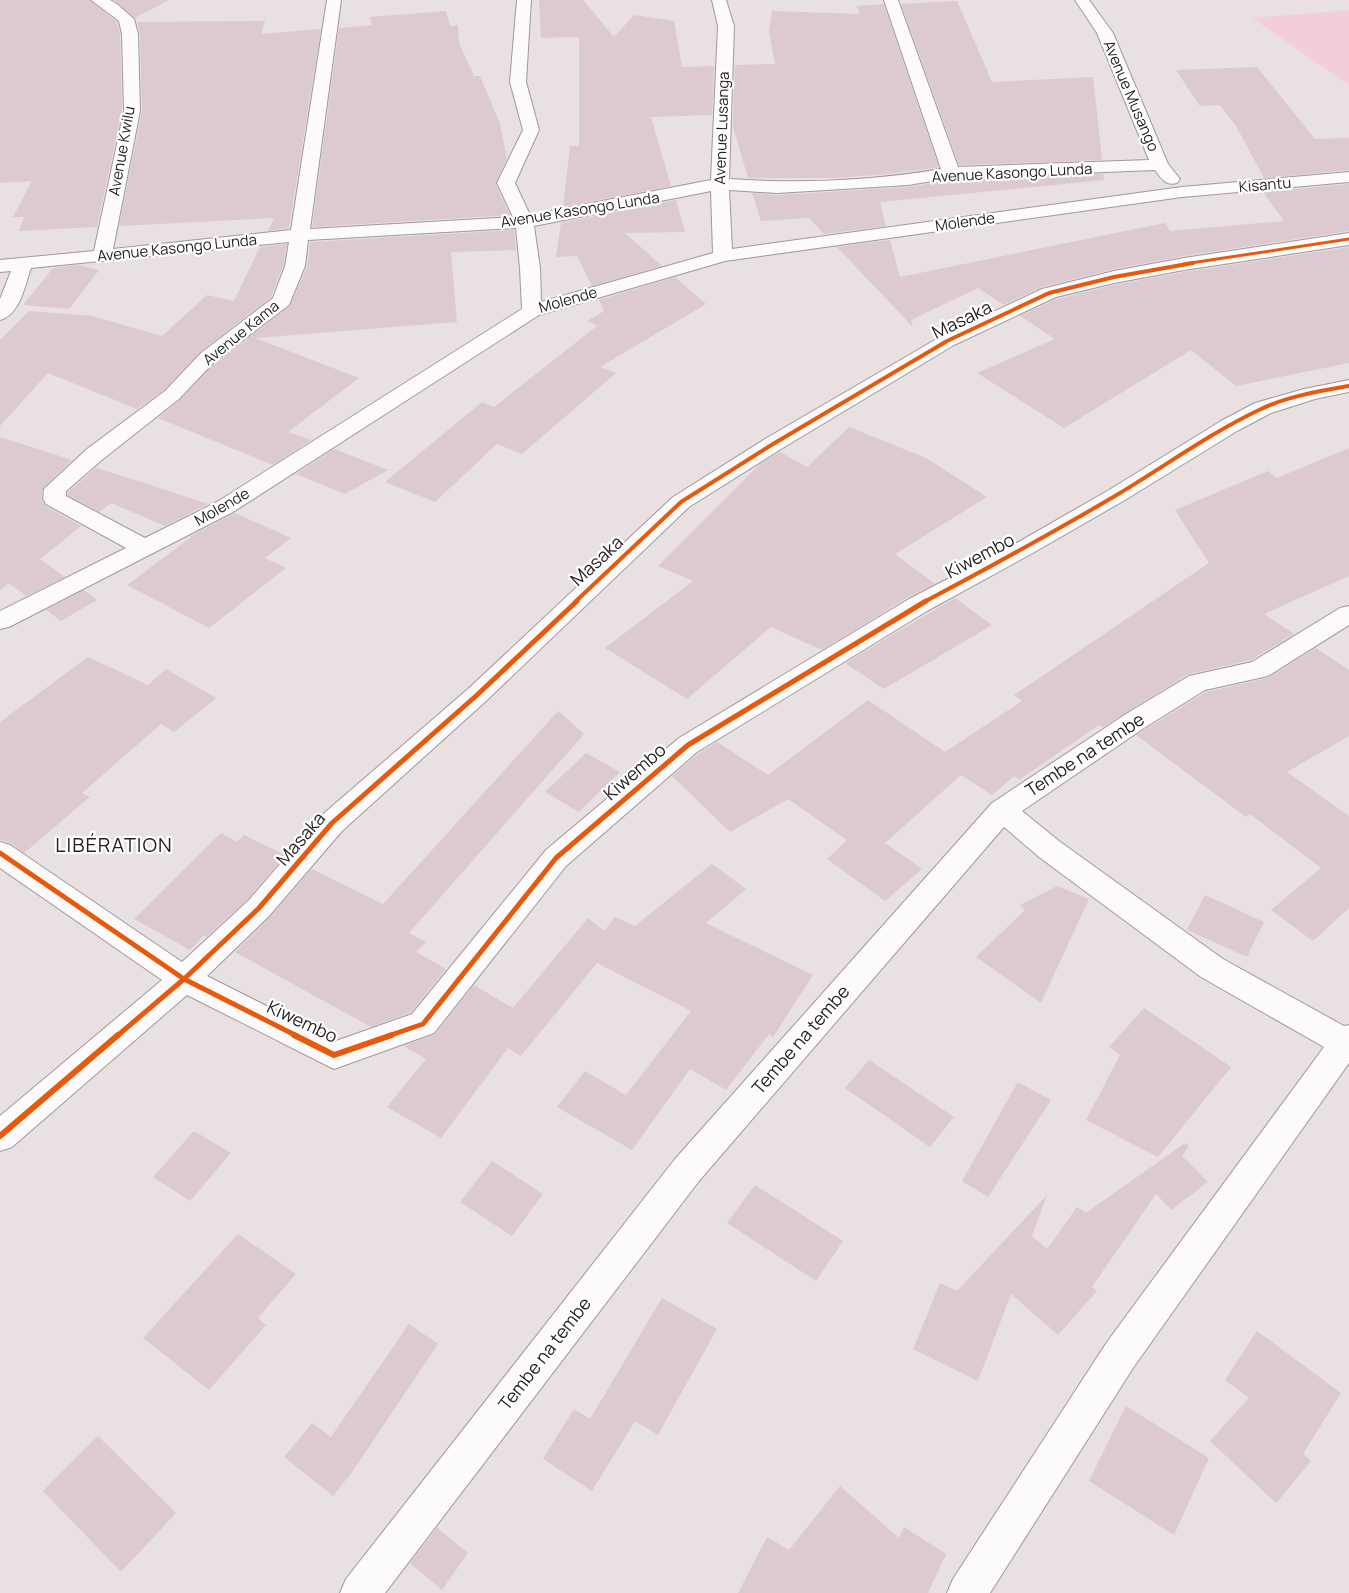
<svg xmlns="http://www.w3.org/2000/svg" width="1349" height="1593" viewBox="0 0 1349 1593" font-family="Manrope,sans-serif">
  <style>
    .green { fill: #f3ced9 }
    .building { fill: #dccad0 }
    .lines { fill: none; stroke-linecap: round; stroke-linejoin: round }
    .street-casing { stroke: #9f999b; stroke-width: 2 }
    .street { fill: #fcfafa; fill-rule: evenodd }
    .cycleway-far3-casing { stroke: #fff; stroke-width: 5 }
    .cycleway-far2-casing { stroke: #fff; stroke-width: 6 }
    .cycleway-far1-casing { stroke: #fff; stroke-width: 8 }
    .cycleway-casing { stroke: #fff; stroke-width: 9 }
    .cycleway-far3 { stroke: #e8590c; stroke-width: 3 }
    .cycleway-far2 { stroke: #e8590c; stroke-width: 4 }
    .cycleway-far1 { stroke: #e8590c; stroke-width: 5 }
    .cycleway { stroke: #e8590c; stroke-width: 6 }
    .labels { text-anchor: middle; stroke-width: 4.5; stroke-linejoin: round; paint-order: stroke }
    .far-street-label { font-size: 15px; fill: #231e1f; stroke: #fff }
    .street-label { font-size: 18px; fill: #231e1f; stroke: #fff }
    .quarter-label { font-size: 20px; letter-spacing: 1px; fill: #231e1f; stroke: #fff }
  </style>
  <rect width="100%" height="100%" fill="#e8e0e1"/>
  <polygon class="green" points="1349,10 1349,85 1252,18"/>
  <g class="building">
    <polygon points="0,0 89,0 117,22 120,34 122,111 97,227 19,231 24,217 13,217 32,181 0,183"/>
    <polygon points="114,0 169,0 135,18"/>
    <polygon points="539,0 583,0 614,37 634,15 674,21 682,67 714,66 712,115 651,117 671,186 563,207 570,146 579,146 579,37 541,38"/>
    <polygon points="957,1 992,82 1093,77 1102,160 959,165 901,4"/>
    <polygon points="884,4 939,167 888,174 835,178 748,178 733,127 735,65 775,64 769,31 772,11 860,14 856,6"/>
    <polygon points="446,11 450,26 458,25 459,43 474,76 480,76 500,124 507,158 495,184 510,215 312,227 339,28 372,25 370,17"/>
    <polygon points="265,21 261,34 321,29 289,228 268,231 274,218 119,226 142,111 140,34 137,22"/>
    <polygon points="1257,67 1315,139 1349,138 1349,170 1264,178 1236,126 1220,105 1200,106 1176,70"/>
    <polygon points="1103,174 1104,180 880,202 886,226 824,234 809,218 761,221 752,193 777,195 908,187 951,180"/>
    <polygon points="1349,184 1349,231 1184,256 1114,269 1042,287 1004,305 978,288 911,320 913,327 837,247 890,240 900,277 1165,223 1170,231 1284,221 1263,192"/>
    <polygon points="676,200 685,232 625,233 662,266 592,286 577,256 556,257 561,223"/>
    <polygon points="514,230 516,250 451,252 457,322 255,338 359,378 288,432 311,440 273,465 158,418 180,400 216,362 290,306 307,267 310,242"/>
    <polygon points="287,244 283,266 271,297 200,352 164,390 137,409 48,373 0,426 0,340 29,311 92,316 162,336 207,295 234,301 260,247"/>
    <polygon points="1349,247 1349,363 1236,386 1191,350 1064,428 977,373 1055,339 1020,316 1057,299 1114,285 1184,272"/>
    <polygon points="78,265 99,270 69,309 23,305 53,268"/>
    <polygon points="675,277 706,304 600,367 616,373 522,454 497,444 435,502 385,482 482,402 494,407 597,326 587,321 604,311 599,300"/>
    <polygon points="849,427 926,458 987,497 895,554 935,584 908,597 822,650 771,627 687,699 605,648 693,581 658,566 760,464 780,452 807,467"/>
    <polygon points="0,437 72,460 43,488 41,499 45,506 81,526 40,559 65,577 26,596 9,583 0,590"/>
    <polygon points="1349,448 1349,576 1264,614 1294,634 1251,660 1188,674 1103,727 1099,725 1019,780 1014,776 992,795 961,775 885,843 922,869 885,901 827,859 847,840 788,799 730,832 672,776 698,754 717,742 768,775 868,700 945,752 1022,701 1014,695 1209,563 1175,510 1268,471 1277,478"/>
    <polygon points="334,449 388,470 345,494 296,474"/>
    <polygon points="96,468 138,481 208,504 165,526 111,503 99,512 68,495 68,492"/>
    <polygon points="235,513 291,538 265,558 286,568 209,628 127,585 191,537 189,537"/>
    <polygon points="84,590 97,600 61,621 46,610"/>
    <polygon points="955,598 992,625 884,689 845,663"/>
    <polygon points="1316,648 1349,670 1349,736 1287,772 1349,816 1349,908 1313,941 1271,910 1321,868 1250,814 1246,817 1136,735 1206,692 1268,678"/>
    <polygon points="88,657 148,685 166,669 216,698 174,732 161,724 82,793 90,797 24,853 11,843 0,840 0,722"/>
    <polygon points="558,711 584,734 409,933 426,942 416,952 446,969 411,1012 371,1027 235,952 270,917 312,869 383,904"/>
    <polygon points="586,753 620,772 579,812 545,792"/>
    <polygon points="221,833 237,842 244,835 285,855 248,899 206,937 204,935 190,950 134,919"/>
    <polygon points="712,864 746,889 706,923 813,975 773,1037 769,1034 726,1090 690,1069 632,1150 557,1107 585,1071 626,1095 691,1011 597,963 521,1056 508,1048 441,1138 387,1107 426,1059 403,1046 435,1034 474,985 513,1008 588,918 604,931 615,917 635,926"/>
    <polygon points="1057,886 1089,899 1041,1003 976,957 1025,910 1020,905"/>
    <polygon points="1205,895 1264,922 1247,957 1187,930"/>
    <polygon points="1144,1008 1231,1067 1158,1157 1086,1120 1120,1055 1109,1047"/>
    <polygon points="869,1060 954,1117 930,1147 845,1088"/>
    <polygon points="1018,1082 1051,1100 988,1197 962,1181"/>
    <polygon points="194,1131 231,1153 190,1201 153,1177"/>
    <polygon points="1185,1143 1189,1146 1182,1156 1208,1182 1171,1210 1156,1194 1092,1287 1097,1291 1058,1335 1011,1294 978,1381 913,1349 940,1283 957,1291 1047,1195 1032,1236 1047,1249 1077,1207 1086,1213"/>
    <polygon points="492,1161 543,1194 512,1236 460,1202"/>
    <polygon points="755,1185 843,1241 816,1281 727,1223"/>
    <polygon points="238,1234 296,1274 258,1318 266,1325 209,1390 143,1338"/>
    <polygon points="662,1298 717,1329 658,1435 635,1421 592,1491 543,1459 574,1409 590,1419"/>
    <polygon points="409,1324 438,1344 352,1472 333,1496 284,1457 312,1423 331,1437"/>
    <polygon points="1257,1331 1341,1393 1303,1454 1311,1461 1276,1503 1210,1441 1249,1398 1225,1380"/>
    <polygon points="1126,1406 1209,1458 1174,1535 1089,1481"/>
    <polygon points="98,1436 176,1513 121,1572 43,1491"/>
    <polygon points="840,1486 899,1538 904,1527 946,1554 928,1593 738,1593 767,1537 789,1550"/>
    <polygon points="437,1528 468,1553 442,1590 410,1563"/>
  </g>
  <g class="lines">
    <g class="street-casing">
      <g id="street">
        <path d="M91 0H110L117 4 134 19 138 34 140 111 113 249 291 230 327 0H341L310 229 513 217 497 183 523 130 510 82 517 0H531L526 82 539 130 515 183 530 215 711 180 718 26 712 0H726L734 26 729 179C799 184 871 181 941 169L884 0H898L958 167 1149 160 1097 33 1075 0H1089L1113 33 1168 164 1180 179 1177 183C1165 186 1162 179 1155 170L951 178 908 185 777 193 729 190 732 249 1182 187 1349 172V182L1182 197 725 261 539 315 233 512 9 627 0 629V611L126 548 46 504 43 499 44 489 87 449 165 391 201 353 273 298 285 266 289 242 31 268C25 285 20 315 0 320V299L11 271 0 272V260L94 251 124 111 122 34 119 21ZM711 191 713 253 541 302 540 268 534 226ZM516 228 520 268 522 309 217 502 145 538 66 496V491L103 459 179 399 215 361 289 305 305 266 308 240Z"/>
        <polygon points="1349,233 1349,245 1184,270 1114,283 1056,297 954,345 781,449 689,507 486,701 342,831 269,916 207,976 336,1041 412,1014 546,850 679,738 909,599 1015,544 1109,490 1221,421 1255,403 1304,389 1349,380 1349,392 1315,399 1271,413 1237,431 1125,500 1031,554 927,611 697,752 566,866 434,1033 334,1069 187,995 12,1147 0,1151 0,1116 162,980 0,868 0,842 10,845 182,962 249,900 322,815 468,689 673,497 765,439 940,337 1042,289 1114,271 1184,258"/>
        <polygon points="1349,606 1349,625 1268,676 1205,690 1144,728 1022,811 1059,841 1223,959 1344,1026 1349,1025 1349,1063 1133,1368 990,1593 947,1593 953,1579 1107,1342 1324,1047 1201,977 1039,857 1004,827 699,1181 385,1593 340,1593 346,1579 675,1159 992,803 1126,714 1189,676 1252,662 1340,608"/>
      </g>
    </g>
    <use href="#street" class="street"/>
    <g class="cycleway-far3-casing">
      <polyline id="cycleway-far3" points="1184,264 1349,239"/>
    </g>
    <g class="cycleway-far2-casing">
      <g id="cycleway-far2">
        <polyline points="575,602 681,502 773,444 947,341 1049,293 1114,277 1193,263"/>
        <path d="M924 602C988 568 1052 533 1115 496 1164 467 1210 433 1261 409 1288 396 1320 391 1349 386"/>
      </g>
    </g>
    <g class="cycleway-far1-casing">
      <g id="cycleway-far1">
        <polyline points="0,853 184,979 297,1036"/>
        <polyline points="117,1036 184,979 259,908 332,823 477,695 577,601"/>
        <polyline points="388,1036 423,1024 556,858 688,745 926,601"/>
      </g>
    </g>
    <g class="cycleway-casing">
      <g id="cycleway">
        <polyline points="294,1035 334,1055 392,1035"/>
        <polyline points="0,1136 118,1035"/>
      </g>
    </g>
    <use href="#cycleway-far3" class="cycleway-far3"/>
    <use href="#cycleway-far2" class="cycleway-far2"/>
    <use href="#cycleway-far1" class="cycleway-far1"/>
    <use href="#cycleway" class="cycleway"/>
  </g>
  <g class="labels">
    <g class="far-street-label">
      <text transform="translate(1131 96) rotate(67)" y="5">Avenue Musango</text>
      <text transform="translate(722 128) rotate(-88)" y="5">Avenue Lusanga</text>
      <text transform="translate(122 151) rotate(-80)" y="5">Avenue Kwilu</text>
      <text transform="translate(1012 173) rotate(-3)" y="5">Avenue Kasongo Lunda</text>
      <text transform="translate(1265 185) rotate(-5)" y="5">Kisantu</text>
      <text transform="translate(580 210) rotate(-9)" y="5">Avenue Kasongo Lunda</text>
      <text transform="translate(965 222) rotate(-8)" y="5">Molende</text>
      <text transform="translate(177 248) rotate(-6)" y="5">Avenue Kasongo Lunda</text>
      <text transform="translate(568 300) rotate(-16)" y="5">Molende</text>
      <text transform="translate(241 333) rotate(-39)" y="5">Avenue Kama</text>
      <text transform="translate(222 507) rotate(-30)" y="5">Molende</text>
    </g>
    <g class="street-label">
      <text transform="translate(962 320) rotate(-26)" y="6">Masaka</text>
      <text transform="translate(980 556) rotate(-28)" y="6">Kiwembo</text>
      <text transform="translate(597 561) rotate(-43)" y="6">Masaka</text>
      <text transform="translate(1085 755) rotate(-33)" y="6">Tembe na tembe</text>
      <text transform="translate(635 772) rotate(-41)" y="6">Kiwembo</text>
      <text transform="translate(301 839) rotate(-49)" y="6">Masaka</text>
      <text transform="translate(302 1022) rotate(25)" y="6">Kiwembo</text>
      <text transform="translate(801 1040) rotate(-49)" y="6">Tembe na tembe</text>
      <text transform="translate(545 1354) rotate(-52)" y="6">Tembe na tembe</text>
    </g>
    <g class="quarter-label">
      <text x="114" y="852">LIBÉRATION</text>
    </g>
  </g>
</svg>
